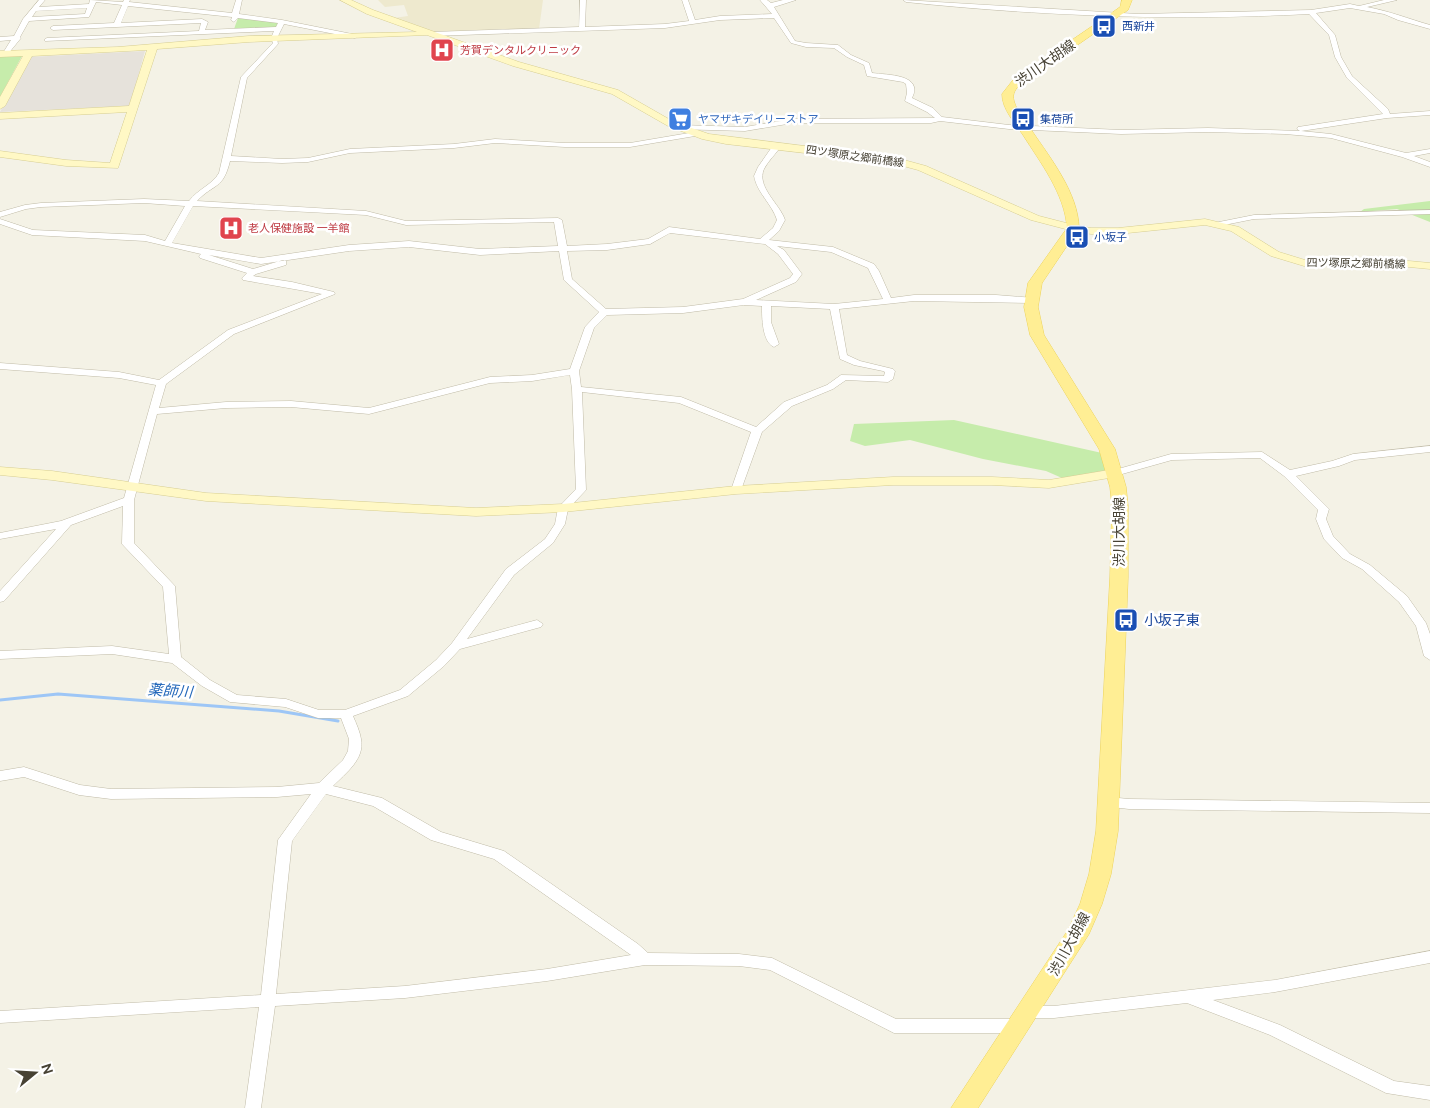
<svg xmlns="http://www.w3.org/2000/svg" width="1430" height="1108" viewBox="0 0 1430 1108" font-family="Ubuntu,'Noto Sans JP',sans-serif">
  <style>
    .industrial { fill: #e6e2db }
    .education { fill: #eee9ce }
    .green { fill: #c6ecab }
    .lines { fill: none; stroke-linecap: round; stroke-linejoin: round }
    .stream { stroke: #9dc6f6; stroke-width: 3 }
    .street-casing { stroke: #c0bba7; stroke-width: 1 }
    .secondary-casing { stroke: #d7ce92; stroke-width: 1 }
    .primary-casing { stroke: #edd35b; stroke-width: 1 }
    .street { fill: #fff; fill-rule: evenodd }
    .secondary { fill: #fff8c5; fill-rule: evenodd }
    .primary { fill: #ffee94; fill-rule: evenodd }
    .labels { text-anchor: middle; stroke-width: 5; stroke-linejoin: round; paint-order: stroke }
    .far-transit-label { font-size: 11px; fill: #164399; stroke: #fff; text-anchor: start }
    .far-health-label { font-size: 11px; fill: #be3a42; stroke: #fff; text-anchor: start }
    .far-shop-label { font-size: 11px; fill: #366cbe; stroke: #fff; text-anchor: start }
    .far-street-label { font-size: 11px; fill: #474234; stroke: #fff }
    .street-label { font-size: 14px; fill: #474234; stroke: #fff }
    .transit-label { font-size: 14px; fill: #164399; stroke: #fff; text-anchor: start }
    .water-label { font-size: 15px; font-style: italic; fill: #2569bb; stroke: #fff }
  </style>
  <rect width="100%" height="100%" fill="#f4f2e6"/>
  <polygon class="industrial" points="145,51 130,106 0,112 30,57"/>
  <polygon class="education" points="378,0 543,0 539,29 434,33 394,18 408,16 404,5 385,7"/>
  <g class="green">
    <polygon points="238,18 278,22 277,27 236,30 234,29"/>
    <polygon points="0,55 22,56 0,97"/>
    <polygon points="1430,201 1430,222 1397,209 1360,212 1364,209"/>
    <polygon points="954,420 1102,453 1109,470 1062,478 1046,471 983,459 910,440 865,446 850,441 854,424"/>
  </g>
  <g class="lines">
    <polyline class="stream" points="0,700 58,694 279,711 338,721"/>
    <g class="street-casing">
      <g id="street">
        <path d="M39 0H45L39 7 89 4 90 0 123 2 124 0H130L129 2 232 13 236 0H242L239 14 282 20 357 35 358 36 355 38 284 24 277 38 278 44 247 78 231 156 282 159 308 158 350 149 454 144 495 139 565 143H630L695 132 699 134 695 136 630 147H565L495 143 454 148 350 153 308 162 282 163 230 161C223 190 214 183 197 201L366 211 406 221 558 218 562 220 567 246 607 244 648 239 669 227 760 239 773 228 777 220C772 204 757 193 754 176L758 167 774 144H777L781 146C776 154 768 161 764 169 756 187 780 204 785 220L779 231 769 240 833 247 874 264 879 271 891 298 914 295H996L1034 298V302L1031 303 914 301 839 309 847 355 860 361 893 369 895 371 893 379 888 382 846 380 833 389 792 406 762 432 741 490 736 493 731 490 751 432 679 403 582 392 586 490 568 509 565 524 553 543 514 575 467 639 537 620 543 624 541 627 460 649 444 666 408 696 353 716C356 723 360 732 361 739 365 759 346 773 333 786L382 798 441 832 504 851 638 944 648 953 739 954 772 958 896 1019H1019L1024 1021 1027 1026 1024 1031 1019 1033H894L770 970 739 966 645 965 547 981 405 998 275 1006 261 1108H245L259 1007 0 1023V1011L261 995 278 840 311 794 277 797 111 799 79 795 24 777 0 781V771L24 767 80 785 111 789 277 787 319 783 343 760 348 751 349 739 341 718H318L285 707 230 702 202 686 172 663 112 654 0 659V651L112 646 169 654 163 587 122 544 123 506 71 525 4 601 0 602V591L56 529 0 539V533L61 521 124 498 156 385 119 378 0 369V363L119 372 159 380 228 330 322 294 243 280 242 278 247 273 200 258 199 256 201 254 145 241 32 235 0 224V219L33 230 145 235 165 241 185 206 144 203 41 207 26 209 0 217V212L25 205 41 203 144 199 189 201C198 189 212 185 219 173L241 77 273 43 271 38 274 31 45 41V39L47 38 199 31 201 23 53 30 50 28 53 26 114 23 122 5 96 2 89 17 29 21 20 37 21 38 8 54H4L3 53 11 40 0 41V37L14 36 23 19ZM128 6 232 17 231 20 234 22 238 18 278 23 276 27 205 30 208 22 202 19 121 23ZM87 8 85 14 32 17 36 11ZM193 206 366 215 406 225 554 222 558 246 480 249 409 241 349 245 261 258 172 243ZM670 233 765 244 778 254 793 274 790 278 743 299 683 307 606 309 572 279 567 251 607 250 650 244ZM777 246 831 252 868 268 883 299 834 304 756 300 796 282 802 274 784 250ZM409 247 480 255 559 251 564 280 599 312 585 327 570 369 532 375 490 377 369 408 291 401 226 402 159 408 166 384 234 334 335 294 334 292 292 282 253 276 256 274 286 265V261L283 260 253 269 209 255 261 264 349 251ZM744 305 762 306C762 317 762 342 774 347L779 344 771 322V306L830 309 840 359 854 365 883 371 885 372 884 376 841 375 827 385 784 402 756 427 681 397 581 387 579 371 594 328 607 315 683 313ZM570 375 572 389 576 489 558 508 555 524 545 539 506 569 452 643 436 660 400 690 345 710H319L286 699 237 695 210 680 181 657 175 586 134 543V500L157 414 226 408 291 407 369 414 490 383 532 381ZM326 794 373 806 431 840 494 859 631 955 547 969 405 986 276 994 292 841Z"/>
        <path d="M580 0H586L585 27 665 24 689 21 682 0H688L695 20 720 16 772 14 760 0H767L771 3 783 0H796L774 7 795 41 806 43 838 45 851 55 869 63 872 73C887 75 924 74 912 98L933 108 942 117 1009 125 1121 130 1208 128 1300 131 1297 129 1298 127 1383 114 1347 78 1335 57 1329 35 1309 14C1175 21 1040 16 906 2L903 0 1138 14 1311 10 1350 4 1359 6 1384 0H1397L1367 7C1389 11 1409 19 1430 25V29L1398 20 1384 14 1350 8 1316 13 1335 35 1341 57 1352 76 1388 109 1390 114 1430 111V115L1387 118 1301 131 1331 134 1406 153 1430 149V153L1414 156 1430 162V167L1402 157 1331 138 1285 134 1208 132 1121 134 1009 129 940 121 931 123H793L745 131 676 129V125H679L745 127 793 119 935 118 927 112 905 101 907 93 906 84 903 82 867 76 864 65 847 57 834 48 806 47 791 43 774 18 720 20 665 28 432 36 429 34 432 32 579 27Z"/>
        <polygon points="1430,210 1430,214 1254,219 1219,226 1215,224 1219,222 1254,215"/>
        <polygon points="1430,446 1430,452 1355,460 1339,466 1296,476 1329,509 1326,519 1333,536 1350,554 1370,565 1407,596 1426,623 1430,634 1430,660 1424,656 1416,626 1399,602 1362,569 1342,558 1324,539 1316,519 1318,510 1284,476 1260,458 1172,460 1115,476 1110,473 1111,471 1171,454 1262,452 1290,470 1332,461 1353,454"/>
        <polygon points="1108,797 1129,799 1430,803 1430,813 1129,809 1103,806 1101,802 1103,798"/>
        <polygon points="1430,951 1430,963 1275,992 1213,1000 1280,1025 1394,1081 1430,1086 1430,1100 1386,1093 1270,1035 1187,1003 1054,1018 1028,1018 1023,1017 1020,1012 1023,1007 1028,1006 1054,1006 1275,980"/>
      </g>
    </g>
    <g class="secondary-casing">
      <g id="secondary">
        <polygon points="340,0 351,0 373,10 519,62 618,90 674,122 709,134 893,157 926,166 1039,216 1074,225 1091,228 1118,228 1205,219 1239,227 1279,252 1305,260 1388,259 1430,263 1430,269 1388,265 1304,266 1271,256 1231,231 1205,225 1118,234 1091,234 1073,231 1031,220 918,170 892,163 726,144 702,139 668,126 612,94 513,66 427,35 249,42 157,49 118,168 66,166 0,157 0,151 66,160 110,163 127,112 0,119 0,113 129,106 147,50 32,56 5,106 0,109 0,97 23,56 0,57 0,51 118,47 249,36 417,32 367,14"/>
        <polygon points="0,467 52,471 206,493 476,508 563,504 736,486 893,477 992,477 1049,480 1115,469 1122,473 1115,477 1049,488 992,485 893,485 736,494 563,512 476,516 206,501 52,480 0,475"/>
      </g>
    </g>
    <g class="primary-casing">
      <path id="primary" d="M1122 0H1132L1128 10 1021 84C1015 89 1012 94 1014 101 1017 112 1026 122 1032 131 1051 159 1078 193 1079 228L1042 283 1038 307 1044 335 1115 449 1126 487 1128 506V577L1118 831 1111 874 1102 904 1089 934 978 1108H951L1068 930 1080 904 1089 874 1096 831 1110 577 1112 506 1110 487 1099 449 1030 335 1024 307 1028 283 1067 228C1065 194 1040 162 1023 135 1015 123 1002 109 1002 94L1013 80 1113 12 1120 7Z"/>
    </g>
    <use href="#street" class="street"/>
    <use href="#secondary" class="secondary"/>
    <use href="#primary" class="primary"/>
  </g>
  <defs>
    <g id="bus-square" transform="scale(1.25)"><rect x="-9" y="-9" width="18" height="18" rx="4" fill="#1a4fb4" stroke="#fff"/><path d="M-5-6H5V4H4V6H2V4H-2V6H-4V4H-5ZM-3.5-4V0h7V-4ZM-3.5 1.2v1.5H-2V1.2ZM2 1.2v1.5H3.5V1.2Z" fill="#fff"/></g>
    <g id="hospital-square" transform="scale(1.25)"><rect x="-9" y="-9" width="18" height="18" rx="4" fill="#e0444e" stroke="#fff"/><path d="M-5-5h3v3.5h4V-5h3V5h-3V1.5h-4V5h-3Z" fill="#fff"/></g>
    <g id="supermarket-square" transform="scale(1.25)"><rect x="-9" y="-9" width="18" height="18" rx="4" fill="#3f7fe0" stroke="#fff"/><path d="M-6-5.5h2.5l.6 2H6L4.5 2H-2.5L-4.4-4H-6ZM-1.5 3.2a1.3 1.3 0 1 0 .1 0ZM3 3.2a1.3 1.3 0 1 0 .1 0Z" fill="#fff"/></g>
  </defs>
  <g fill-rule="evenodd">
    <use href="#bus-square" x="1104" y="26"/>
    <use href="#hospital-square" x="442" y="50"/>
    <use href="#supermarket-square" x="680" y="119"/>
    <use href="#bus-square" x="1023" y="119"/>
    <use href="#hospital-square" x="231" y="228"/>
    <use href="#bus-square" x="1077" y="237"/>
    <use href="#bus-square" x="1126" y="620"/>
  </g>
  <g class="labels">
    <g class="far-transit-label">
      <text x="1122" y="30">西新井</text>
      <text x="1040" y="123">集荷所</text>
      <text x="1094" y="241">小坂子</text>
    </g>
    <g class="far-health-label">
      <text x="460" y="54">芳賀デンタルクリニック</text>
      <text x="248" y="232">老人保健施設 一羊館</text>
    </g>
    <g class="far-shop-label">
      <text x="698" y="123">ヤマザキデイリーストア</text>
    </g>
    <g class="far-street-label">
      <text transform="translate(855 156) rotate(8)" y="4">四ツ塚原之郷前橋線</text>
      <text transform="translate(1356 263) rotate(1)" y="4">四ツ塚原之郷前橋線</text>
    </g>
    <g class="street-label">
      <text transform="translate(1045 63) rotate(-35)" y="5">渋川大胡線</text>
      <text transform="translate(1119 532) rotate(-90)" y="5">渋川大胡線</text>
      <text transform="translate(1069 944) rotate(-61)" y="5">渋川大胡線</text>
    </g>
    <g class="transit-label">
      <text x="1144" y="625">小坂子東</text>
    </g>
    <g class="water-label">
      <text transform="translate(170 691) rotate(4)" y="5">薬師川</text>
    </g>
  </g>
  <g transform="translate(35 1073) rotate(72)" stroke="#ffffff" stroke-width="4" paint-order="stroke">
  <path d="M0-4L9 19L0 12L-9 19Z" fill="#474234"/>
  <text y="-8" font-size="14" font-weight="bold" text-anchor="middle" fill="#474234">N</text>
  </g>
</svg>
